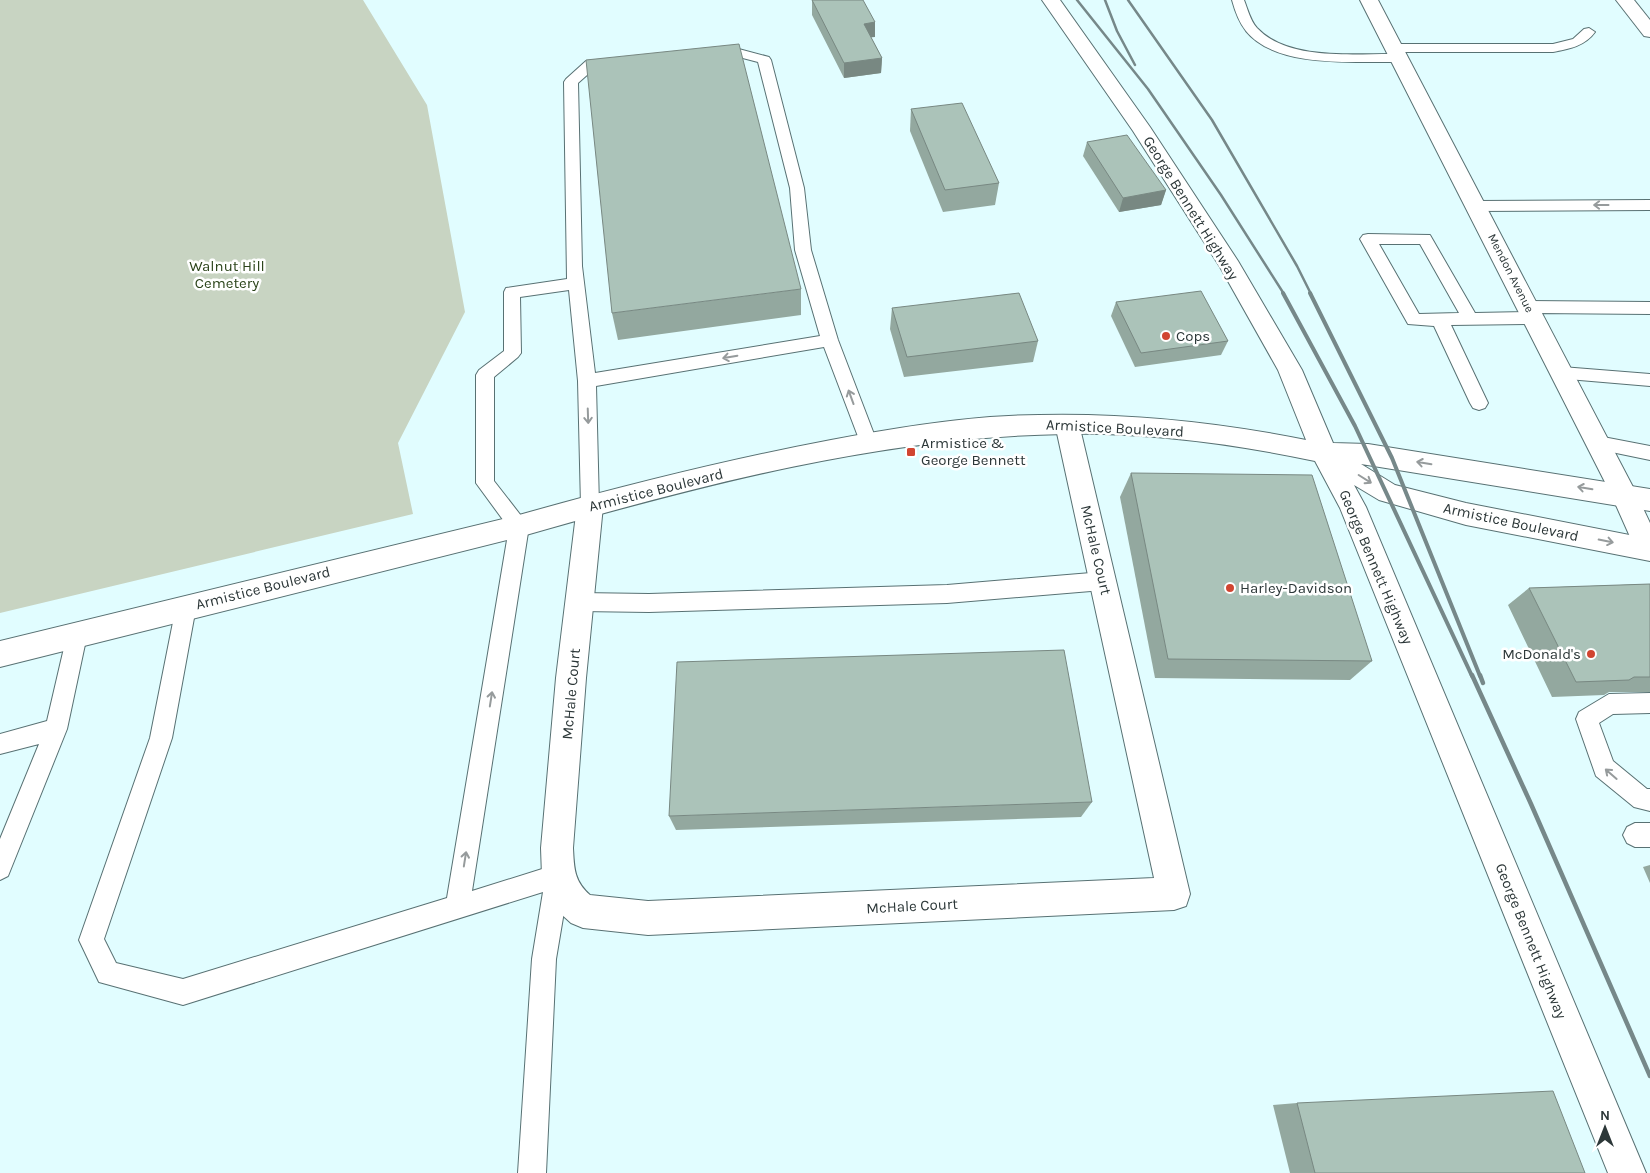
<svg xmlns="http://www.w3.org/2000/svg" width="1650" height="1173" viewBox="0 0 1650 1173" font-family="Karla,sans-serif">
  <style>
    .green { fill: #c8d4c2 }
    .lines { fill: none; stroke-linecap: round; stroke-linejoin: round }
    .service-casing { stroke: #587173; stroke-width: 2 }
    .minor-casing { stroke: #587173; stroke-width: 2 }
    .secondary-casing { stroke: #587173; stroke-width: 2 }
    .service { fill: #fff; fill-rule: evenodd }
    .minor { fill: #fff; fill-rule: evenodd }
    .secondary { fill: #fff; fill-rule: evenodd }
    .rail-far2 { stroke: #768889; stroke-width: 2.5 }
    .rail-far1 { stroke: #768889; stroke-width: 4 }
    .rail { stroke: #768889; stroke-width: 4.5 }
    .wall { fill: #93a89f }
    .shaded-wall { fill: #788882 }
    .building { fill: #abc3b9; stroke: #788882 }
    .oneway { stroke: #969b9c }
    .poi-dot { fill: #d14531; stroke: #fff; stroke-width: 2 }
    .labels { text-anchor: middle; stroke-width: 5; stroke-linejoin: round; paint-order: stroke }
    .far-street-label { font-size: 12px; fill: #2c3738; stroke: #fff }
    .street-label { font-size: 15px; fill: #2c3738; stroke: #fff }
    .park-label { font-size: 15px; fill: #2a4319; stroke: #fff }
    .poi-label { font-size: 15px; fill: #2c3738; stroke: #fff; text-anchor: start }
  </style>
  <rect width="100%" height="100%" fill="#e1fdff"/>
  <polygon class="green" points="0,0 363,0 427,105 465,312 398,443 413,514 0,613"/>
  <g class="lines">
    <g class="service-casing">
      <g id="service">
        <path d="M1232 0H1244C1248 10 1250 20 1257 28 1289 62 1356 53 1399 54L1406 58 1399 62C1355 61 1277 69 1246 31 1239 22 1235 11 1232 0Z"/>
        <path d="M1589 28 1595 32C1585 46 1569 49 1553 52H1394L1387 48 1394 44H1553L1573 39 1584 29Z"/>
        <polygon points="735,48 769,57 771,60 804,188 811,250 838,340 877,442 874,447 868,449 862,447 824,347 596,386 599,506 597,511 590,514 583,511 581,506 578,381 569,290 520,297 521,353 518,357 494,377 494,481 529,526 472,891 558,864 566,868 570,876 556,959 546,1173 518,1173 532,959 543,892 183,1005 99,982 79,940 150,738 176,607 179,601 186,598 193,601 196,607 172,738 104,939 116,963 183,979 447,898 509,528 476,483 476,375 479,370 504,351 504,292 506,288 567,279 564,82 566,79 586,61 613,59 620,63 613,67 595,68 578,83 582,266 595,373 820,336 795,250 790,188 758,62 735,56 714,58 707,54 714,50"/>
        <polygon points="1650,200 1650,210 1477,211 1472,209 1469,206 1472,203 1477,201"/>
        <path d="M1368 234 1430 235 1475 313 1527 312 1523 311 1521 307 1523 303 1529 301 1650 302V314L1536 313 1540 314 1542 318 1540 322 1534 324 1451 325 1488 403 1485 408 1479 410 1473 408 1470 403 1434 326 1408 324 1360 239 1363 235ZM1379 244H1420L1459 313 1419 314Z"/>
        <polygon points="1562,367 1650,374 1650,386 1556,378 1553,373 1556,368"/>
        <polygon points="1598,436 1650,446 1650,460 1592,448 1589,443 1592,438"/>
        <polygon points="1103,572 1110,575 1113,581 1110,587 1103,590 947,603 649,612 580,611 573,608 570,602 573,596 580,593 649,594 947,585"/>
        <polygon points="77,626 84,629 87,635 67,729 8,876 0,880 0,839 39,744 0,754 0,734 47,721 67,635 70,629"/>
        <polygon points="1650,693 1650,713 1613,714 1599,723 1613,761 1647,789 1650,789 1650,811 1634,807 1596,776 1576,719 1579,712 1609,694"/>
        <polygon points="1635,823 1650,823 1650,847 1635,847 1627,843 1623,835 1627,827"/>
      </g>
    </g>
    <g class="minor-casing">
      <g id="minor">
        <polygon points="1360,0 1378,0 1633,487 1650,523 1650,560 1639,557 1611,494"/>
        <polygon points="1616,0 1634,0 1650,20 1650,37 1644,36"/>
        <path d="M1067 415 1076 417 1079 424 1190 894 1186 906 1174 910 648 935 583 928 571 923 560 913 542 876 541 848 556 678 577 506 581 499 590 495 599 499 603 506 586 678 573 848C574 868 574 881 590 895L648 901 1154 878 1055 424 1058 417Z"/>
      </g>
    </g>
    <g class="secondary-casing">
      <path id="secondary" d="M1042 0H1060L1150 127 1238 261 1302 370 1333 443 1368 444 1650 489V511L1361 464 1395 485 1466 503 1650 539V561L1466 525 1379 500 1354 485 1366 507 1646 1173H1608L1340 508 1315 461C1234 444 1148 432 1065 434 879 437 697 486 519 537L0 667V641L519 515C622 486 726 460 831 440 884 430 937 421 990 417 1096 410 1203 419 1306 440L1278 370 1220 267 1133 131Z"/>
    </g>
    <use href="#service" class="service"/>
    <use href="#minor" class="minor"/>
    <use href="#secondary" class="secondary"/>
    <g class="rail-far2">
      <polyline points="1077,0 1148,89 1221,195 1284,294"/>
      <polyline points="1105,0 1117,31 1135,65"/>
      <polyline points="1128,0 1212,120 1297,266 1311,294"/>
    </g>
    <g class="rail-far1">
      <polyline points="1283,293 1355,426 1472,676"/>
      <polyline points="1310,293 1392,458 1480,676"/>
    </g>
    <g class="rail">
      <polyline points="1472,675 1531,804 1650,1076"/>
      <polyline points="1480,675 1483,683"/>
    </g>
  </g>
  <g class="wall">
    <polygon points="812,0 875,22 875,37 871,37 882,58 881,73 844,78 812,15"/>
    <polygon points="911,109 999,183 995,205 943,212 910,131"/>
    <polygon points="1087,142 1166,190 1161,205 1119,212 1083,156"/>
    <polygon points="801,289 801,315 618,340 612,313"/>
    <polygon points="1116,302 1228,341 1221,355 1135,367 1111,316"/>
    <polygon points="892,308 1038,341 1033,362 904,377 890,329"/>
    <polygon points="1131,473 1372,661 1350,680 1155,678 1120,497"/>
    <polygon points="1650,584 1650,692 1609,692 1604,695 1552,697 1508,605 1529,588"/>
    <polygon points="1092,802 1081,817 676,830 669,816"/>
    <polygon points="1650,865 1650,883 1643,867"/>
    <polygon points="1297,1103 1585,1173 1290,1173 1273,1105"/>
  </g>
  <g class="shaded-wall">
    <polygon points="875,22 875,37 864,38 864,24"/>
    <polygon points="882,58 881,73 844,78 844,63"/>
    <polygon points="1166,190 1161,205 1119,212 1123,198"/>
  </g>
  <g class="building">
    <polygon points="812,0 863,0 875,22 864,24 882,58 844,63"/>
    <polygon points="739,44 801,289 612,313 586,60"/>
    <polygon points="962,103 999,183 945,190 911,109"/>
    <polygon points="1127,135 1166,190 1123,198 1087,142"/>
    <polygon points="1201,291 1228,341 1141,353 1116,302"/>
    <polygon points="1019,293 1038,341 907,357 892,308"/>
    <polygon points="1131,473 1312,475 1372,661 1168,659"/>
    <polygon points="1650,584 1650,677 1634,677 1629,680 1576,682 1529,588"/>
    <polygon points="1064,650 1092,802 669,816 677,662"/>
    <polygon points="1553,1091 1585,1173 1315,1173 1297,1103"/>
  </g>
  <defs><path id="oneway-shaft" d="M-6 0H5M1.5-3L5.5 0L1.5 3" fill="none" stroke-width="1.6" stroke-linecap="round" stroke-linejoin="round" transform="scale(1.25)"/></defs>
  <g class="oneway">
    <use href="#oneway-shaft" transform="translate(1601 205) rotate(180)"/>
    <use href="#oneway-shaft" transform="translate(730 357) rotate(170)"/>
    <use href="#oneway-shaft" transform="translate(851 397) rotate(-110)"/>
    <use href="#oneway-shaft" transform="translate(588 416) rotate(88)"/>
    <use href="#oneway-shaft" transform="translate(1424 463) rotate(-171)"/>
    <use href="#oneway-shaft" transform="translate(1365 479) rotate(32)"/>
    <use href="#oneway-shaft" transform="translate(1585 488) rotate(-171)"/>
    <use href="#oneway-shaft" transform="translate(1606 541) rotate(11)"/>
    <use href="#oneway-shaft" transform="translate(491 699) rotate(-81)"/>
    <use href="#oneway-shaft" transform="translate(1611 774) rotate(-139)"/>
    <use href="#oneway-shaft" transform="translate(465 859) rotate(-81)"/>
  </g>
  <g class="poi-dot">
    <circle cx="1166" cy="336" r="5"/>
    <rect x="906" y="447" width="10" height="10" rx="2.5"/>
    <circle cx="1230" cy="588" r="5"/>
    <circle cx="1591" cy="654" r="5"/>
  </g>
  <g class="labels">
    <g class="far-street-label">
      <text transform="translate(1511 273) rotate(63)" y="4">Mendon Avenue</text>
    </g>
    <g class="street-label">
      <text transform="translate(1191 208) rotate(58)" y="5">George Bennett Highway</text>
      <text transform="translate(1115 428) rotate(3)" y="5">Armistice Boulevard</text>
      <text transform="translate(656 490) rotate(-14)" y="5">Armistice Boulevard</text>
      <text transform="translate(1511 522) rotate(12)" y="5">Armistice Boulevard</text>
      <text transform="translate(1096 550) rotate(77)" y="5">McHale Court</text>
      <text transform="translate(1376 567) rotate(67)" y="5">George Bennett Highway</text>
      <text transform="translate(263 588) rotate(-14)" y="5">Armistice Boulevard</text>
      <text transform="translate(571 694) rotate(-85)" y="5">McHale Court</text>
      <text transform="translate(912 906) rotate(-3)" y="5">McHale Court</text>
      <text transform="translate(1531 941) rotate(68)" y="5">George Bennett Highway</text>
    </g>
    <g class="park-label">
      <text x="227" y="271">Walnut Hill<tspan x="227" dy="17">Cemetery</tspan></text>
    </g>
    <g class="poi-label">
      <text x="1176" y="341">Cops</text>
      <text x="921" y="448">Armistice &amp;<tspan x="921" dy="17">George Bennett</tspan></text>
      <text x="1240" y="593">Harley-Davidson</text>
      <text x="1581" y="659" text-anchor="end">McDonald's</text>
    </g>
  </g>
  <g transform="translate(1605 1128)" stroke="#ffffff" stroke-width="4" paint-order="stroke">
  <path d="M0-4L9 19L0 12L-9 19Z" fill="#2c3738"/>
  <text y="-8" font-size="14" font-weight="bold" text-anchor="middle" fill="#2c3738">N</text>
  </g>
</svg>
